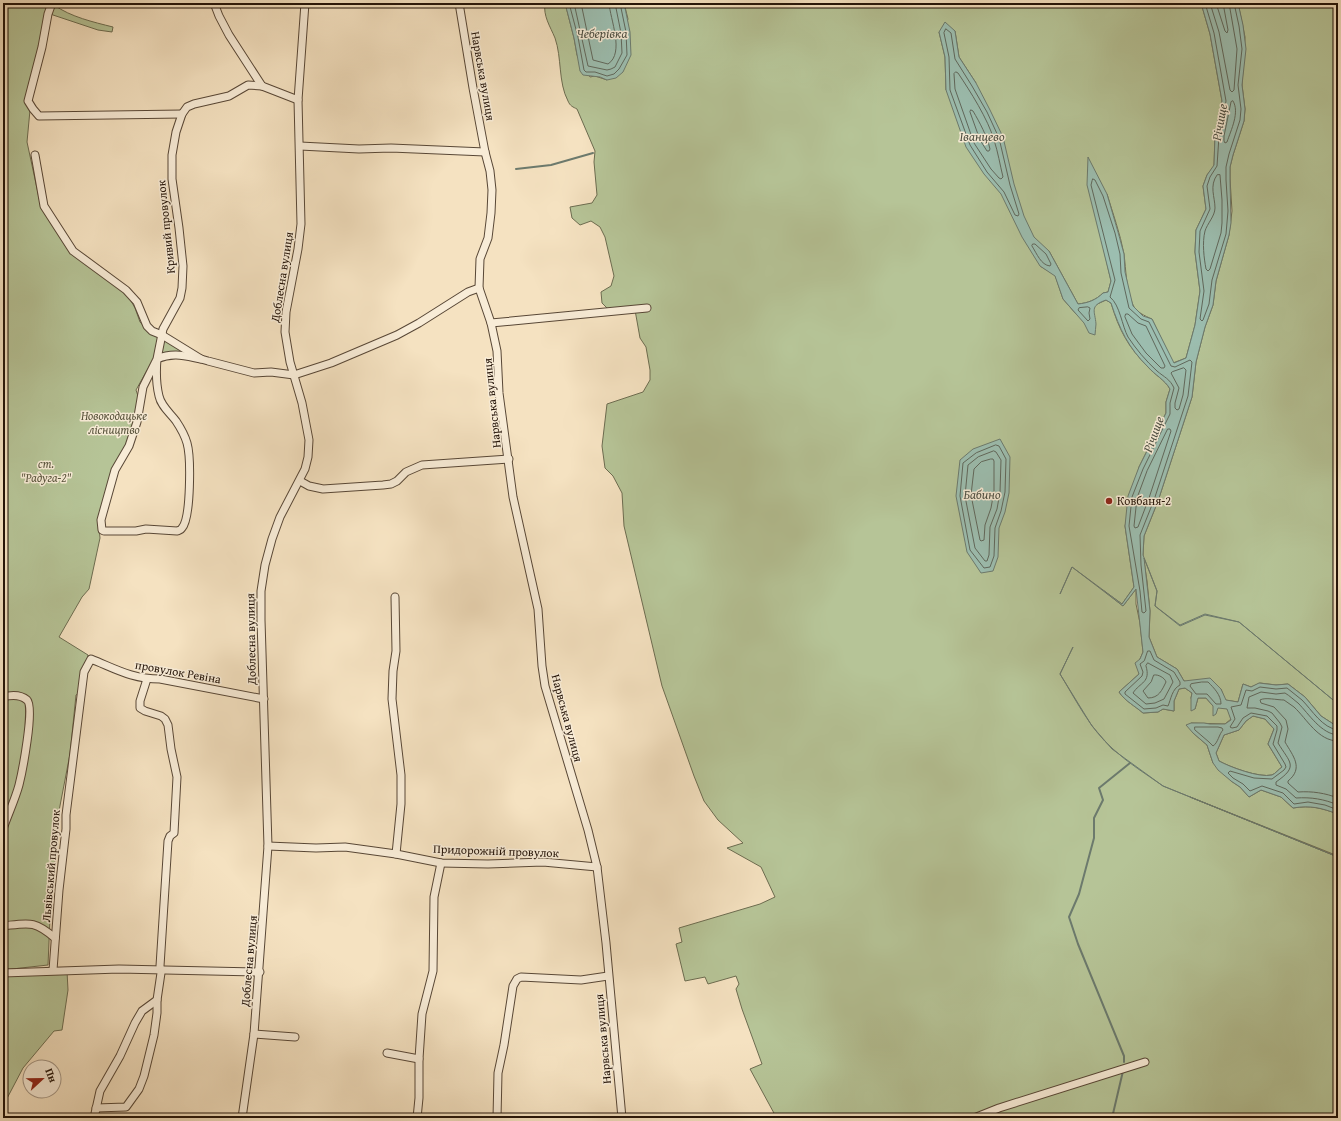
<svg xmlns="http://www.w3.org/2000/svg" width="1341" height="1121" viewBox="0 0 1341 1121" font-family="'Gentium Book Plus',serif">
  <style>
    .green { fill: #b6c497; stroke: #6c6c50; fill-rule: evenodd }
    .water { fill: #9cbeb0; stroke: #6c7a6d; fill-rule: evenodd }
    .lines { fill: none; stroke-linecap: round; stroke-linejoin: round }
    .shore { stroke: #60685c; stroke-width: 1 }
    .stream { stroke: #6c7a6d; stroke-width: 2 }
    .minor-casing { stroke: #584736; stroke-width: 9 }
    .minor { stroke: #f8ecd7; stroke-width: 7 }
    .poi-dot { fill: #8f2418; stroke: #f8ecd7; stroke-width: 1.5 }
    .labels { text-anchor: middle; stroke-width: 3; stroke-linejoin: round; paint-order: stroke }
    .street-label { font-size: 12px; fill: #231308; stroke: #f8ecd7 }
    .park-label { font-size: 12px; font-style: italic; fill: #56513a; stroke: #f8ecd7 }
    .poi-label { font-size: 12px; fill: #231308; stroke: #f8ecd7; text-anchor: start }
    .water-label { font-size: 13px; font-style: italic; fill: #4d4f43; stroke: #f8ecd7 }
  </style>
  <rect width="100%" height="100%" fill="#f5e2c1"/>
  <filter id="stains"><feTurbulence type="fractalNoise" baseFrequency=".005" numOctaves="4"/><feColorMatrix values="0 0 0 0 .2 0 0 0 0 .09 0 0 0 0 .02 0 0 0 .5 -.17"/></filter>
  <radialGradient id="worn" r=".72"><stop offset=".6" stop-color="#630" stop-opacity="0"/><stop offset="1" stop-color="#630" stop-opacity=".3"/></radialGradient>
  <g class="green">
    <polygon points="3,3 48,3 30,110 27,142 41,207 70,252 127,294 135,308 140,322 150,333 166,339 182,349 182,353 169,352 155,356 136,390 139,399 136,421 127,446 112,471 99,528 100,538 89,589 82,597 59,637 88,655 81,692 76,695 70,754 58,816 56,852 51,895 48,965 3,970"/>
    <path d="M545 3H565L574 38 577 55 590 77 595 76 607 80 628 19 624 3H1201L1210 34 1222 101 1215 135 1214 166 1207 175 1203 186 1206 209 1196 230 1195 252 1200 291 1195 325 1186 358 1173 363 1152 319C1145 316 1136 312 1133 305 1126 289 1126 270 1124 254 1120 233 1113 214 1107 194L1097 220 1111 281 1108 292 1103 293C1096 300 1088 303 1078 304L1049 251 1040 266 1055 275 1063 299 1076 314 1106 300 1111 303C1119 330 1128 347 1148 367 1155 375 1165 380 1170 389L1166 402V413L1139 467 1125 526 1134 587 1122 604 1104 591 1123 606 1136 589V604L1140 623 1143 652 1140 659 1139 674 1119 692C1125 701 1135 706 1143 713L1158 712 1163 709 1174 711V701L1179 689 1185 688 1192 693 1191 698 1195 709 1198 698H1206L1213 706 1228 709 1231 719 1225 724 1191 723 1193 733 1207 745 1213 763 1231 781 1240 787 1249 797 1261 790 1281 797 1293 808C1311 805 1321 808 1338 814V856L1190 797 1338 857V1118H771L775 1115 750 1069 762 1064 742 1009 736 989 739 984 736 976 708 984 705 977 685 981 676 944 682 942 679 928 760 904 775 897 761 867 727 848 743 843 718 820 704 801 694 776 662 686 624 526 622 493 613 476 605 468 602 446 607 404 643 392 650 380V370L646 347 640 338 635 310 610 311 602 303 601 292 611 286 614 276 605 237 600 227 591 221 580 225 572 218 570 207 592 203 597 195 594 162 595 151 577 109C573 107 570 106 568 101 558 82 562 58 555 38 550 26 543 16 545 3ZM955 31 959 57 976 83 946 90 945 57 939 32Z"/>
    <polygon points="1238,3 1338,3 1338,727 1321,716 1305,697 1288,684 1276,685 1260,683 1251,687 1243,684 1238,702 1225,700 1221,689 1184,681 1177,669 1157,657 1149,637 1150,611 1147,581 1143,555 1144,536 1158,501 1192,397 1196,362 1205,327 1213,305 1216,281 1229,235 1232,211 1230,179 1230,167 1233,155 1244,121 1245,109 1242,85 1245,37"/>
    <path d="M54 5C71 17 93 22 113 27L112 32 98 30 53 15 51 14Z"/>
    <path d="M1253 716 1265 719 1274 729 1268 744 1282 767C1279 769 1275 774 1272 775 1259 778 1230 767 1219 761L1216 753 1224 735 1239 730 1246 721Z"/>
    <polygon points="67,971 68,990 62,1030 54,1031 23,1068 3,1106 3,977"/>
  </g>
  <g class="water">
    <polygon points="565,3 624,3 630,32 631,55 623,72 616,78 607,80 600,77 583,75 580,71 574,38"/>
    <path d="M1201 3H1238L1243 25 1246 49 1242 85 1245 109 1244 121 1233 155 1230 167V179L1231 223 1229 235 1216 281 1213 305 1205 327 1196 362 1192 397 1158 501 1144 536 1143 555 1157 591 1155 606 1180 625 1205 614 1239 622 1338 704 1239 622 1205 615 1180 626 1155 606 1157 591 1144 558 1150 611 1149 637 1157 657 1177 669 1184 681 1210 678 1221 689 1226 700 1238 702 1243 684 1251 687 1259 683 1276 685 1288 684 1305 697 1321 716 1338 727V814C1321 808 1311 805 1293 808L1281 797 1261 790 1249 797 1240 787 1231 781 1218 770 1213 763 1207 745 1193 733 1186 725 1191 723H1204L1210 724H1225L1231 720 1227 709 1218 708 1216 714 1213 716V706L1206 698H1198L1195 709 1191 711V698L1192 693 1185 688 1179 689 1174 701V711L1163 709 1158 712 1143 713C1135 706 1125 701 1119 692L1139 674 1135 663 1140 659 1143 652 1136 589 1123 606 1072 567 1060 594 1072 567 1122 604 1134 587 1125 526 1128 496 1139 467 1166 413V402L1170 389C1165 380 1155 375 1148 367 1128 347 1120 330 1111 303L1106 300C1089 306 1095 311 1096 324 1096 328 1095 331 1095 335L1089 333 1084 323 1063 299 1055 276 1040 266 1022 237 1001 194 984 174 966 147 946 90 945 57 939 32 945 22 955 31 959 57 976 83 990 110 1003 137 1014 184 1024 216 1034 237 1049 251 1078 304C1088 303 1096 300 1103 293L1108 292 1111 281 1087 185 1088 157 1107 194 1118 232 1124 254 1125 272 1133 306 1143 316 1152 319 1174 363 1186 358 1195 325 1200 291 1195 252 1196 230 1206 209 1203 186 1207 175 1214 165 1215 135 1222 101 1210 34ZM1253 716 1265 719 1274 729 1268 744 1282 767C1279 769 1275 774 1272 775 1259 778 1230 767 1219 761L1216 753 1224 735 1239 730 1246 721Z"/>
    <polygon points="1000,439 1010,457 1009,493 1005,512 999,528 998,557 993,571 981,573 967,552 956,496 960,460 973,449"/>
    <path d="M1073 647 1060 674C1076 700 1090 729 1113 749 1128 763 1146 774 1163 786L1338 857 1163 786 1112 749 1092 726 1060 674Z"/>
  </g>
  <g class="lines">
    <g class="shore">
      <polyline points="569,3 578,37 584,70 586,72 595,72 607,76 614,74 619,69 627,55 626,32 620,3"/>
      <polyline points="574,3 588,66 607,70 611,69 615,67 622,53 621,33 615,3"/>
      <path d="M581 3 593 60 608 64C625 53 610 19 609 3"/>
      <polyline points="1205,3 1214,33 1226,101 1219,136 1217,166 1210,177 1207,186 1210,209 1200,231 1199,252 1204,291 1200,319 1202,321 1203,320 1209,304 1212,280 1226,234 1228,211 1226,180 1226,167 1229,154 1240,120 1241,109 1238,85 1242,49 1239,26 1234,3"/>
      <polyline points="1210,3 1219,32 1230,90 1232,92 1234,90 1237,49 1229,3"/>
      <polyline points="1216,3 1225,31 1227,33 1228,30 1223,3"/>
      <polygon points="946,29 951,33 955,59 972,86 987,112 999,138 1010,185 1019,214 1018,216 1015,215 1004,192 987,172 970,145 950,90 949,57 944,33"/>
      <path d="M956 72 958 73C970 91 988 119 994 140 998 152 1000 165 1003 177L1001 179 999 178 991 169 974 143 955 89 954 74Z"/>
      <path d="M1233 101C1240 112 1231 130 1227 142L1225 143 1224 141V136L1231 102Z"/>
      <path d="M971 110 973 111C980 123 987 136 990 149L989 151H987L980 140 970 112Z"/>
      <path d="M1220 175 1222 200V223L1221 233 1210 269 1208 271 1206 269C1204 258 1202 243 1205 231 1207 224 1215 216 1215 208 1215 197 1209 186 1217 175Z"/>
      <path d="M1093 179 1095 180 1103 196 1115 233 1120 254 1121 273 1129 308 1141 319 1149 322 1171 366 1175 367 1190 360 1192 362 1188 396 1154 500 1140 535 1141 565 1146 611 1144 613 1142 612 1140 591 1129 526 1132 497 1143 469 1170 414V403L1174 388C1170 379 1164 377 1157 371 1146 361 1136 349 1128 337 1122 326 1120 305 1110 297L1115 280 1091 185 1092 181Z"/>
      <path d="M1033 244H1035L1046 254 1051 264 1050 266C1041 265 1037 254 1032 246Z"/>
      <polygon points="1088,307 1090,308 1089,313 1090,319 1088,321 1078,310 1079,308"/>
      <polygon points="1126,314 1128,314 1138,323 1146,326 1165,366 1164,368 1161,368 1146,353 1132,334 1125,317"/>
      <polygon points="1184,368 1186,370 1183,395 1179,409 1177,410 1175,408 1175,403 1179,388 1171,373 1172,372"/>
      <polygon points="1168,429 1170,429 1171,431 1149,498 1138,527 1135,528 1134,526 1137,498 1147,471"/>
      <polygon points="996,445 999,446 1006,459 1005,492 1001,511 995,528 994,556 990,567 984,568 970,550 960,496 963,463 976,453"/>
      <polygon points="994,451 996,452 1001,460 1000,492 997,509 990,527 989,555 987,561 985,561 975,548 965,496 968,465 978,457"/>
      <polygon points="991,459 993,459 994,461 994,491 991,508 985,525 984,540 981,541 980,540 971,495 974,469 981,462"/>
      <path d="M1148 651H1150L1154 660 1174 672 1180 682V685C1172 689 1171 699 1168 706L1163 705 1156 708 1144 709 1125 694V692L1142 676 1143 672 1140 664 1144 661Z"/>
      <path d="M1148 663 1170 675 1173 682 1164 699 1155 703 1146 704 1133 693C1140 682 1151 683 1146 666Z"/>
      <path d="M1154 675C1158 674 1165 678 1166 682 1162 690 1159 698 1148 698L1143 691 1151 682Z"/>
      <path d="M1202 682H1208C1214 688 1221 695 1221 704H1216L1207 694H1196L1190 686 1191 684Z"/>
      <path d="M1195 727H1218L1222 728 1223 730C1219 734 1218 743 1213 746L1209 742 1195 730Z"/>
      <path d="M1338 730C1322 728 1312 710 1302 700 1297 696 1292 692 1287 688L1276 689 1260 687 1252 691 1246 690 1241 705 1231 707 1235 719 1230 727 1232 728 1237 727 1243 718 1251 713 1267 716 1277 726V730L1273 744 1285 764 1286 767 1284 770 1272 779 1254 778 1230 771 1228 773 1233 778 1243 784 1250 791 1262 786 1283 793 1294 804 1308 802 1325 805 1338 810"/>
      <path d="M1338 735C1321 734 1309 714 1298 703 1294 700 1290 696 1285 693L1276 694 1261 692 1249 697 1247 708H1255L1268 711 1272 713 1280 723 1282 727 1278 743C1290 763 1299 766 1276 782V785L1286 789 1296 798C1311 797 1324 799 1338 805"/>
      <path d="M1338 741C1318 741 1307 719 1294 707 1291 705 1287 702 1284 700 1277 700 1265 697 1260 700L1261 703 1274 707 1286 720 1288 729 1285 742C1293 756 1304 768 1288 781V783L1298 792C1312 791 1325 793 1338 798"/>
    </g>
    <g class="stream">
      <polyline points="516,169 551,165 593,153"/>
      <polyline points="1124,1062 1124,1056 1078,944 1069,917 1079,894 1087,864 1094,838 1094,818 1103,800 1099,788 1130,763"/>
      <polyline points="1112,1118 1123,1071"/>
    </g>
    <g class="minor-casing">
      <g id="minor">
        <polyline points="52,3 48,14 42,47 28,101 33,109 39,116 182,114"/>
        <polyline points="214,3 219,16 229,35 262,86 298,100"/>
        <polyline points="459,3 473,88 485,152 490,171 492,190 491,213 488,238 480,259 479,288 491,323 497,351 499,393 513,497 538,609 542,666 545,686 588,830 597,867 606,943 622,1118"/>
        <polyline points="300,146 359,149 391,148 485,152"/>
        <polyline points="35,155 44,206 73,251 126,290 137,302 147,326 152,331 162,335 201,359 208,361 254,373 271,372 294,375 331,363 397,335 419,323 468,292 479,288"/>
        <polyline points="491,323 647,308"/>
        <path d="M201 359C185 356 173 352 157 359 156 371 156 384 159 396 161 406 170 413 176 421 180 427 185 436 187 443 191 457 191 518 182 528 181 530 180 530 177 531L146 529 136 531H104L102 530 101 520 115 470 129 446 137 422 143 387 157 359 163 329 180 298 182 288 183 266 179 228 172 179V155L176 132 182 114 187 107 194 104 229 96 248 85 262 86"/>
        <polyline points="300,481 309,486 323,489 383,485 391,484 397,481 406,472 422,465 509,459"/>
        <polyline points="395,597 396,651 393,671 392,699 401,775 401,804 396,854"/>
        <path d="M3 697C11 695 20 694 27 700 35 707 22 773 19 785 15 800 8 814 3 829"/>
        <polyline points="268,846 316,848 345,847 396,854 441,863 488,864 543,862 597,867"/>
        <path d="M3 926C29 923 34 920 55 938"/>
        <path d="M53 970 59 890 66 829V815L84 672 91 659C116 669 132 679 160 679L264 699"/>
        <polyline points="3,973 119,969 260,972"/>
        <polyline points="254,1034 295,1037"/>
        <polyline points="387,1053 419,1059"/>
        <polyline points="96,1108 126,1107 139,1089 144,1076 154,1035 157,1013 157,1000"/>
        <polyline points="94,1118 100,1091 120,1056 135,1023 142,1011 157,1000 161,973 160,966 168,841 170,836 174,833 177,777 171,749 168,725 165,719 161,716 145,711 140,708 140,701 147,679"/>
        <polyline points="242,1118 254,1034 268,846 261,620 261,591 265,565 272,539 280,517 305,469 308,457 309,440 302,403 290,362 285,332 286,312 298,249 301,224 298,100 305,3"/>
        <polyline points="417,1118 419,1098 419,1059 422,1014 433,971 434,897 441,863"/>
        <polyline points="497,1118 498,1073 504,1045 513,986 517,979 521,977 581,980 608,976"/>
        <polyline points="974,1118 999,1108 1145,1062"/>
      </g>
    </g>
    <use href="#minor" class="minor"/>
  </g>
  <circle class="poi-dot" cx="1109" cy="501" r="4"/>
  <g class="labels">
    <g class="street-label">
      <text transform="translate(483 76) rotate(80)" y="4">Нарвська вулиця</text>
      <text transform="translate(166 227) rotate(-96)" y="4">Кривий провулок</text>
      <text transform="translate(282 277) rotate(-81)" y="4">Доблесна вулиця</text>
      <text transform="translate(492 403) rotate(-96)" y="4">Нарвська вулиця</text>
      <text transform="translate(251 639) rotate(-91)" y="4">Доблесна вулиця</text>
      <text transform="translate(178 672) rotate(10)" y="4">провулок Ревіна</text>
      <text transform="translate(567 718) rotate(75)" y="4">Нарвська вулиця</text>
      <text transform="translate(496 851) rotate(2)" y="4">Придорожній провулок</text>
      <text transform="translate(51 866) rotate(-85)" y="4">Львівський провулок</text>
      <text transform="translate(249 961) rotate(-85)" y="4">Доблесна вулиця</text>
      <text transform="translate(603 1039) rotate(-95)" y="4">Нарвська вулиця</text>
    </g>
    <g class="park-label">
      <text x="114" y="420">Новокодацьке<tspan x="114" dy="14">лісництво</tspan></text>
      <text x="46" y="468">ст.<tspan x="46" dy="14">"Радуга-2"</tspan></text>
    </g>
    <g class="poi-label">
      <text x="1117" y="505">Ковбаня-2</text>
    </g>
    <g class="water-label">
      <text x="602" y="38">Чеберівка</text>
      <text transform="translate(1219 122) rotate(-80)" y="5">Річище</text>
      <text x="982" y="141">Іванцево</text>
      <text transform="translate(1153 434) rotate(-70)" y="5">Річище</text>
      <text x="982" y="499">Бабино</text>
    </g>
  </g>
  <rect width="1341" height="1121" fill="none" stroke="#f5e2c1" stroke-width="16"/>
  <rect x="4" y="4" width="1333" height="1113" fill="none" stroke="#231308" stroke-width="2"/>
  <rect x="8" y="8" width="1325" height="1105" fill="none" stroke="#231308"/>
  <g transform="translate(42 1079) rotate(68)"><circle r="19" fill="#f8ecd7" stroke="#a39584"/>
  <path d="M0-3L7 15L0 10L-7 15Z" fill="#8f2418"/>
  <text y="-6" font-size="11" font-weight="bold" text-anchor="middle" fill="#231308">Пн</text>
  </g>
  <rect width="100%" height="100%" filter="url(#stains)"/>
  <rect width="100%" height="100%" fill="url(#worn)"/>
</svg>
